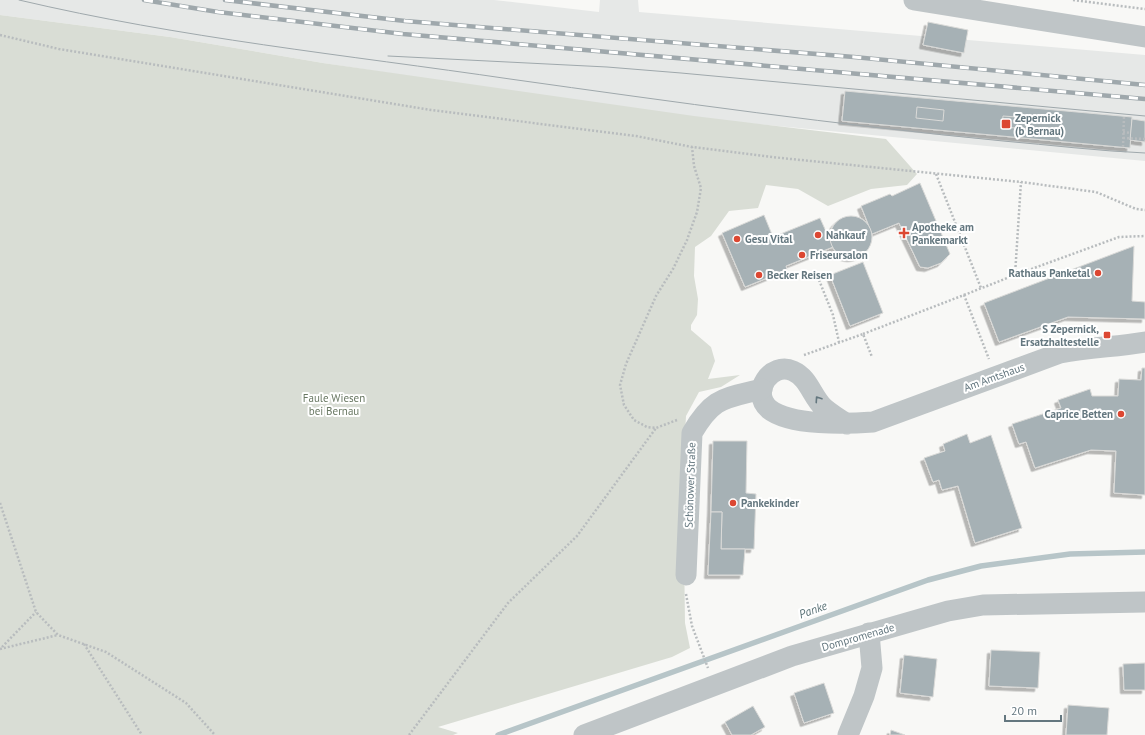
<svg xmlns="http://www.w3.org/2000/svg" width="1145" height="735" viewBox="0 0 1145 735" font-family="'PT Sans',sans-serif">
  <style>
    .built { fill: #e6e8e7 }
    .green { fill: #d9ddd5 }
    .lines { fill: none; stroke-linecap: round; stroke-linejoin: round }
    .stream { stroke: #b7c5c8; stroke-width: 5.5 }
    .building { fill: #a6b1b5; stroke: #dadad8; filter: url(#shadow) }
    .path { stroke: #b8bcbe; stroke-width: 2.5; stroke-dasharray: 2 2; stroke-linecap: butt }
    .minor { stroke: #bfc5c7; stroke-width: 21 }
    .tram { stroke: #9fa8ac; stroke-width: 1 }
    .rail-casing { stroke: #9fa8ac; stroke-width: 4.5 }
    .rail { stroke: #fff; stroke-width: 3; stroke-dasharray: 9; stroke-linecap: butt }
    .oneway { stroke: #64777f }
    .poi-dot { fill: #dc4732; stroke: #fff; stroke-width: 1.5 }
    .labels { text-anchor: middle; stroke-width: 4; stroke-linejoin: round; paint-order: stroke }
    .poi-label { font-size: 11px; font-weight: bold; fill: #64777f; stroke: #fff; text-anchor: start }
    .street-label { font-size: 11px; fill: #64777f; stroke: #fff }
    .park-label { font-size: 11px; fill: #697863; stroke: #fff }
    .water-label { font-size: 12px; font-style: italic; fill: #5f767a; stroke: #fff }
  </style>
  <defs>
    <filter id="shadow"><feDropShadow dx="-3.5" dy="3.5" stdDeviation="0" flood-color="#0004"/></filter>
  </defs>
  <rect width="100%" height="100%" fill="#f8f8f6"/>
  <polygon class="built" points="0,0 494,0 599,12 600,0 638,0 639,12 1145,55 1145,161 682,117 323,63 170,37 0,15"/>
  <polygon class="green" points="0,15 170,37 323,63 694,116 886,139 917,174 907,185 871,189 828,206 798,189 766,185 758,208 729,211 711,236 695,247 694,276 698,299 697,315 691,325 691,330 711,347 715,361 708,379 740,375 721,387 699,392 686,416 683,469 685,623 690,648 672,657 438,727 458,733 453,735 0,735"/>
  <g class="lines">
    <polyline class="stream" points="498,735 928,580 981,566 1070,554 1145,552"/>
  </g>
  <g class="building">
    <polygon points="928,22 968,30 964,53 923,45"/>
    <polygon points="845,91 1132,117 1130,148 842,121"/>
    <polygon points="917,107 944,110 943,121 916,118"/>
    <polygon points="1003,116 1030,118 1029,129 1002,127"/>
    <polygon points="1132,119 1145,121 1145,142 1130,140"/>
    <polygon points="920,183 950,254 941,263 928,268 920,267 899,223 872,234 861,206 890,194 892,196"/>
    <polygon points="764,215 773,237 820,218 833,247 786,266 787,270 745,287 722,233"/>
    <circle cx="851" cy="237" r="21"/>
    <polygon points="1134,246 1132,301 1145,302 1145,319 1068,317 999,342 984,303"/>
    <polygon points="863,262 883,313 850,326 830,275"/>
    <polygon points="1142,368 1145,368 1145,495 1114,493 1116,451 1091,450 1035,468 1026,442 1019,444 1012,424 1061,408 1058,400 1090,389 1092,396 1118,396 1119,379 1141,380"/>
    <polygon points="967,434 970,443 991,435 1022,528 975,543 958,486 942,490 939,480 933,482 924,458 945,451 943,444"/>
    <polygon points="713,441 747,441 746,493 756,494 754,549 721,549 722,512 711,512"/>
    <polygon points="711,512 722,512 721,549 745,549 743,575 708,575"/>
    <polygon points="991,650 1040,652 1038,688 989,686"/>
    <polygon points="904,655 937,659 933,697 900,693"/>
    <polygon points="1145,663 1145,690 1124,690 1123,664"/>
    <polygon points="824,683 834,713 804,723 794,693"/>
    <polygon points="1068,705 1109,708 1107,735 1066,735"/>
    <polygon points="753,706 765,727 751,735 732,735 725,722"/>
    <polygon points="891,730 905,735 890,735"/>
  </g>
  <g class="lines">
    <g class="path">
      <polyline points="1073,0 1145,9"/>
      <polyline points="0,35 59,49 431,110 636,136 692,147 781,158 1021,182 1096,192 1136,209 1145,210"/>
      <polyline points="1123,132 1131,133"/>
      <polyline points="1123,138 1145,139"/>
      <polyline points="1123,147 1124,117"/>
      <polyline points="936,174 981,288"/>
      <polyline points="1015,275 1021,182"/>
      <polyline points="819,280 833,315 839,342"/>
      <polyline points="964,295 1015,275 1119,237 1145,236"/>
      <polyline points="863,334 964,295 989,359"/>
      <polyline points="804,355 863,334 872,357"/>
      <polyline points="677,420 656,428 647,427 634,420 624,405 620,385 626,364 656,296 673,269 687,240 697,212 701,188 694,166 692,147"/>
      <polyline points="0,503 36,612 58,635 106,652 186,703 215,735"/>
      <polyline points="686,594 692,626 708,668"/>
      <polyline points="84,644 142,735"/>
      <polyline points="2,647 36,612"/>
      <polyline points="0,649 58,635"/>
      <polyline points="409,735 508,603 577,536 656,428"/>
    </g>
    <g class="minor">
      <polyline points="914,0 1145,37"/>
      <path d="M847 424C839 419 831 414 824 408 812 397 809 378 793 371 771 361 750 392 769 409 790 426 847 424 873 422L1060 353C1089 347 1117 347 1145 342"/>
      <path d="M686 575 692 433C713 397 723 399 762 389"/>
      <polyline points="584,735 792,656 948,611 983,605 1145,602"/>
      <polyline points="848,735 864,696 872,668 869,633"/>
    </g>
    <g class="tram">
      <path d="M19 0C180 38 346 55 510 79 674 102 838 125 1003 141 1050 145 1098 151 1145 153"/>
      <polyline points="388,56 607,67 681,73 1145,116"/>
    </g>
    <g class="rail-casing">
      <g id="rail">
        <polyline points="144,0 218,12 403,34 1145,99"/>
        <polyline points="225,0 405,21 854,57 1145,85"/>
      </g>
    </g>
    <use href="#rail" class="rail"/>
  </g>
  <defs><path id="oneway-chevron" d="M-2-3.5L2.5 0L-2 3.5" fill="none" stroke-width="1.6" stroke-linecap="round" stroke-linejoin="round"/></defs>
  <use class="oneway" href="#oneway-chevron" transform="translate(818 399) rotate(-124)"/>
  <g class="poi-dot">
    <rect x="1001" y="119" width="10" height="10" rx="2"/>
    <path d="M902 227h4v4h4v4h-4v4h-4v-4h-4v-4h4z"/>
    <circle cx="818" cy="235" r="4"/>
    <circle cx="737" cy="239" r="4"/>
    <circle cx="802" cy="255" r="4"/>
    <circle cx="1098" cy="273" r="4"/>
    <circle cx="759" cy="275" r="4"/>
    <rect x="1103" y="331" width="8" height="8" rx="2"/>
    <circle cx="1121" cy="414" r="4"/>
    <circle cx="733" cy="503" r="4"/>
  </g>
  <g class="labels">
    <g class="poi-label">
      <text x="1015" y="122">Zepernick<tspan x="1015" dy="13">(b Bernau)</tspan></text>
      <text x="912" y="231">Apotheke am<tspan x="912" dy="13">Pankemarkt</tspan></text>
      <text x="826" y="239">Nahkauf</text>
      <text x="745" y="243">Gesu Vital</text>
      <text x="810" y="259">Friseursalon</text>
      <text x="1090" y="277" text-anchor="end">Rathaus Panketal</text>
      <text x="767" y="279">Becker Reisen</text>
      <text x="1099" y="333" text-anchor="end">S Zepernick,<tspan x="1099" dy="13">Ersatzhaltestelle</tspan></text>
      <text x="1113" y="418" text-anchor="end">Caprice Betten</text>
      <text x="741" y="507">Pankekinder</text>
    </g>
    <g class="street-label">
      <text transform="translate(994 377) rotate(-20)" y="4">Am Amtshaus</text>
      <text transform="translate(690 485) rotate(-88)" y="4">Schönower Straße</text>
      <text transform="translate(858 637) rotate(-16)" y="4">Dompromenade</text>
    </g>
    <g class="park-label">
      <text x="334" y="402">Faule Wiesen<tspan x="334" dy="13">bei Bernau</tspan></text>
    </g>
    <g class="water-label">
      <text transform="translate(813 610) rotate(-20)" y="4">Panke</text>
    </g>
  </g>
  <path d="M1005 715v6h56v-6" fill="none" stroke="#64777f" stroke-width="2"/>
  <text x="1011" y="715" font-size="12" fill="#64777f" stroke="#ffffff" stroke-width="3" paint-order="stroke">20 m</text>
</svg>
